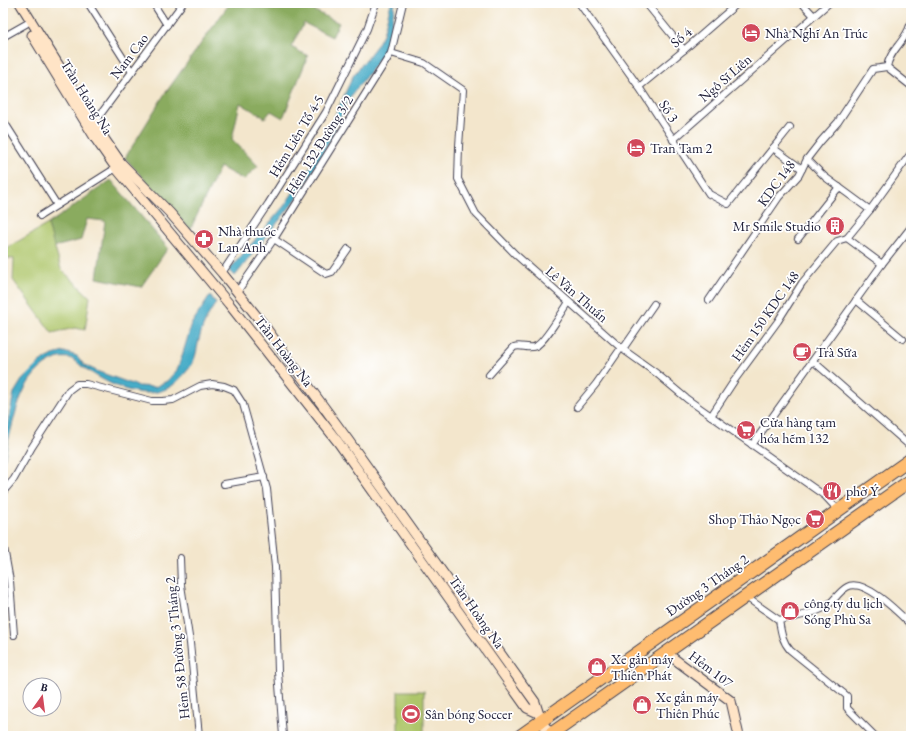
<svg xmlns="http://www.w3.org/2000/svg" width="914" height="739" viewBox="0 0 914 739" font-family="'EB Garamond',serif">
  <style>
    .green { fill: #aec66b; stroke: #687453 }
    .forest { fill: #8aab5f; stroke: #56664d }
    .water { fill: #47acc7; stroke: #346781 }
    .lines { fill: none; stroke-linecap: round; stroke-linejoin: round }
    .street-casing { stroke: #413f51; stroke-width: 8 }
    .secondary-casing { stroke: #413f51; stroke-width: 11 }
    .highway-casing { stroke: #413f51; stroke-width: 14 }
    .street { stroke: #fff; stroke-width: 6 }
    .secondary { stroke: #ffe4c6; stroke-width: 9 }
    .highway { stroke: #febc70; stroke-width: 12 }
    .labels { text-anchor: middle; stroke-width: 3.5; stroke-linejoin: round; paint-order: stroke }
    .poi-label { font-size: 14px; fill: #22223b; stroke: #fff; text-anchor: start }
    .street-label { font-size: 14px; fill: #22223b; stroke: #fff }
  </style>
  <rect width="100%" height="100%" fill="#fff"/>
  <filter id="ink" filterUnits="userSpaceOnUse"><feTurbulence type="fractalNoise" baseFrequency=".025" numOctaves="2"/><feDisplacementMap in="SourceGraphic" scale="8" xChannelSelector="R" yChannelSelector="G"/><feConvolveMatrix kernelMatrix="1 2 1 2 8 2 1 2 1" color-interpolation-filters="sRGB"/></filter>
  <filter id="wash" filterUnits="userSpaceOnUse"><feTurbulence type="fractalNoise" baseFrequency=".012" numOctaves="4" result="noise"/><feDisplacementMap in="SourceGraphic" scale="16" xChannelSelector="R" yChannelSelector="G"/><feGaussianBlur stdDeviation="0.9" result="paint"/><feColorMatrix in="noise" values="0 0 0 0 0 0 0 0 0 0 0 0 0 0 0 0 0 1.4 0 .05"/><feComposite in="paint" operator="in"/></filter>
  <g filter="url(#wash)">
    <rect width="100%" height="100%" fill="#f3e6cc"/>
    <g class="green">
      <polygon points="48,224 61,269 90,297 85,330 75,328 52,333 13,280 14,259 3,258 3,250"/>
      <rect x="398" y="691" width="26" height="45"/>
    </g>
    <g class="forest">
      <polygon points="230,3 318,3 315,11 339,23 332,37 304,23 291,47 308,56 283,118 271,111 265,118 240,103 232,139 258,166 244,180 220,167 190,230 125,158 164,95"/>
      <polygon points="111,180 168,248 141,287 97,278 105,221 87,219 81,240 54,247 48,224"/>
    </g>
    <g class="water">
      <polygon points="391,3 395,3 389,39 383,54 348,100 327,146 298,197 235,276 229,270 284,206 313,163 353,76 377,45 383,34"/>
      <path d="M210 296 216 303C209 313 203 324 200 336 197 345 197 354 193 362 191 368 178 381 173 385 146 404 109 385 86 369 81 367 78 362 74 360 69 357 61 357 56 359 22 373 16 411 8 442 6 449 6 456 3 463V445L14 393 22 380 39 363 53 355 64 352 77 356 84 365 99 372 138 386 155 387 167 381 177 370 182 356 192 323Z"/>
    </g>
  </g>
  <g filter="url(#ink)">
    <g class="lines">
      <g class="street-casing">
        <g id="street">
          <polyline points="88,3 132,72"/>
          <polyline points="153,3 167,25"/>
          <polyline points="579,3 639,87 709,194 728,204 790,127"/>
          <polyline points="646,3 684,50"/>
          <polyline points="802,3 814,16"/>
          <path d="M910 25C906 41 889 51 887 67L911 86"/>
          <polyline points="3,37 26,24"/>
          <polyline points="391,53 424,63 463,90 459,146 458,179 476,214 515,254 621,348 656,373 687,399 825,496 838,510"/>
          <polyline points="639,87 684,50 738,3"/>
          <polyline points="3,120 57,205"/>
          <polyline points="94,123 183,3"/>
          <polyline points="673,140 829,3"/>
          <polyline points="773,148 802,169"/>
          <polyline points="807,159 825,177 870,210"/>
          <polyline points="40,216 116,168"/>
          <polyline points="274,239 326,274 332,272 348,249"/>
          <polyline points="798,239 839,187"/>
          <polyline points="882,264 847,238 870,210 911,153"/>
          <polyline points="222,273 268,204 326,112 367,29 376,3"/>
          <polyline points="237,292 274,239 391,53 403,3"/>
          <polyline points="709,300 779,197 799,175 807,159 821,141 838,122 873,69 887,67"/>
          <polyline points="856,300 903,339"/>
          <polyline points="813,361 911,447"/>
          <path d="M489 375 514 347C521 344 529 350 536 346 544 343 563 311 569 302"/>
          <polyline points="577,407 596,384 621,348 625,346 654,304"/>
          <polyline points="711,416 734,381 778,321 802,283 837,241 847,238"/>
          <polyline points="752,445 882,264 911,227"/>
          <polyline points="224,484 264,477"/>
          <polyline points="3,492 14,479 32,447 69,390 77,384 86,384 152,401 163,401 173,400 200,386 212,384 224,386 234,390 243,404 267,489 270,519 275,567 278,672 283,736"/>
          <polyline points="3,542 10,581 14,635"/>
          <polyline points="180,558 181,585 190,643 199,736"/>
          <path d="M746 597 779 620C781 632 782 641 790 650L847 696V708L875 736"/>
          <path d="M779 620C794 617 810 615 824 608 833 603 838 592 847 587 864 577 900 614 911 625"/>
        </g>
      </g>
      <g class="secondary-casing">
        <g id="secondary">
          <polyline points="20,3 105,140 121,163 170,213 222,273 263,324 348,440 535,702 541,721 552,736"/>
          <polyline points="32,35 95,138 116,168 229,304 338,442 527,708 538,713"/>
          <polyline points="665,652 731,701 739,736"/>
        </g>
      </g>
      <g class="highway-casing">
        <g id="highway">
          <polyline points="520,736 911,459"/>
          <polyline points="548,736 911,480"/>
        </g>
      </g>
      <use href="#street" class="street"/>
      <use href="#secondary" class="secondary"/>
      <use href="#highway" class="highway"/>
    </g>
  </g>
  <defs>
    <g id="hotel-disc" transform="scale(1)"><circle r="9.5" fill="#d1495b" stroke="#fff"/><path d="M-6-4.5h1.5V1H6V5H4.5V3h-9V5H-6ZM-4 0a1.8 1.8 0 1 1 3.6 0ZM.5 0V-2.5h3Q6-2.5 6 0Z" fill="#fff"/></g>
    <g id="building-disc" transform="scale(1)"><circle r="9.5" fill="#d1495b" stroke="#fff"/><path d="M-4-6H4V6H1V3H-1V6H-4ZM-2.5-4.3h1.7v1.8h-1.7ZM.8-4.3h1.7v1.8H.8ZM-2.5-1h1.7V.8h-1.7ZM.8-1h1.7V.8H.8Z" fill="#fff"/></g>
    <g id="pharmacy-disc" transform="scale(1)"><circle r="9.5" fill="#d1495b" stroke="#fff"/><path d="M-2-6h4v4h4v4h-4v4h-4v-4h-4v-4h4Z" fill="#fff"/></g>
    <g id="cafe-disc" transform="scale(1)"><circle r="9.5" fill="#d1495b" stroke="#fff"/><path d="M-5.5-4.5H6V0H3Q3 3.5 0 3.5H-2.5Q-5.5 3.5-5.5 0ZM3-3.2v2h1.7v-2ZM-6 4.5H4V6H-6Z" fill="#fff"/></g>
    <g id="supermarket-disc" transform="scale(1)"><circle r="9.5" fill="#d1495b" stroke="#fff"/><path d="M-6-5.5h2.5l.6 2H6L4.5 2H-2.5L-4.4-4H-6ZM-1.5 3.2a1.3 1.3 0 1 0 .1 0ZM3 3.2a1.3 1.3 0 1 0 .1 0Z" fill="#fff"/></g>
    <g id="restaurant-disc" transform="scale(1)"><circle r="9.5" fill="#d1495b" stroke="#fff"/><path d="M-5-6h1v4h1v-4h1v4h1v-4h1v5L-1.5 .5V6h-2V.5L-5-1ZM5-6V6H3V1.5H1.5Q1.5-4 5-6Z" fill="#fff"/></g>
    <g id="shop-disc" transform="scale(1)"><circle r="9.5" fill="#d1495b" stroke="#fff"/><path d="M-5-2.5h2.3a2.7 3.5 0 0 1 5.4 0H5L5.5 6h-11ZM-1.5-2.5h3a1.5 2.3 0 0 0-3 0Z" fill="#fff"/></g>
    <g id="stadium-disc" transform="scale(1)"><circle r="9.5" fill="#d1495b" stroke="#fff"/><path d="M0-5a6.5 5 0 1 0 0 10a6.5 5 0 1 0 0-10ZM-3.5-1.8h7v3.6h-7Z" fill="#fff"/></g>
  </defs>
  <g fill-rule="evenodd">
    <use href="#hotel-disc" x="751" y="33"/>
    <use href="#hotel-disc" x="636" y="148"/>
    <use href="#building-disc" x="835" y="226"/>
    <use href="#pharmacy-disc" x="204" y="239"/>
    <use href="#cafe-disc" x="802" y="352"/>
    <use href="#supermarket-disc" x="746" y="430"/>
    <use href="#restaurant-disc" x="832" y="491"/>
    <use href="#supermarket-disc" x="815" y="519"/>
    <use href="#shop-disc" x="790" y="611"/>
    <use href="#shop-disc" x="597" y="667"/>
    <use href="#shop-disc" x="642" y="705"/>
    <use href="#stadium-disc" x="411" y="714"/>
  </g>
  <g class="labels">
    <g class="poi-label">
      <text x="765" y="38">Nhà Nghĩ An Trúc</text>
      <text x="650" y="153">Tran Tam 2</text>
      <text x="821" y="231" text-anchor="end">Mr Smile Studio</text>
      <text x="218" y="236">Nhà thuốc<tspan x="218" dy="16">Lan Anh</tspan></text>
      <text x="816" y="357">Trà Sữa</text>
      <text x="760" y="427">Cửa hàng tạm<tspan x="760" dy="16">hóa hẽm 132</tspan></text>
      <text x="846" y="496">phở Ý</text>
      <text x="801" y="524" text-anchor="end">Shop Thảo Ngọc</text>
      <text x="804" y="608">công ty du lịch<tspan x="804" dy="16">Sóng Phù Sa</tspan></text>
      <text x="611" y="664">Xe gắn máy<tspan x="611" dy="16">Thiên Phát</tspan></text>
      <text x="656" y="702">Xe gắn máy<tspan x="656" dy="16">Thiên Phúc</tspan></text>
      <text x="425" y="719">Sân bóng Soccer</text>
    </g>
    <g class="street-label">
      <text transform="translate(681 37) rotate(-41)" y="5">Số 4</text>
      <text transform="translate(129 56) rotate(-53)" y="5">Nam Cao</text>
      <text transform="translate(725 78) rotate(-41)" y="5">Ngô Sĩ Liên</text>
      <text transform="translate(87 97) rotate(58)" y="5">Trần Hoàng Na</text>
      <text transform="translate(669 111) rotate(57)" y="5">Số 3</text>
      <text transform="translate(296 136) rotate(-59)" y="5">Hẻm Liên Tổ 4-5</text>
      <text transform="translate(319 145) rotate(-58)" y="5">Hẻm 132 Đường 3/2</text>
      <text transform="translate(776 183) rotate(-54)" y="5">KDC 148</text>
      <text transform="translate(577 294) rotate(41)" y="5">Lê Văn Thuấn</text>
      <text transform="translate(765 316) rotate(-55)" y="5">Hẻm 150 KDC 148</text>
      <text transform="translate(284 351) rotate(52)" y="5">Trần Hoàng Na</text>
      <text transform="translate(707 585) rotate(-35)" y="5">Đường 3 Tháng 2</text>
      <text transform="translate(477 612) rotate(55)" y="5">Trần Hoàng Na</text>
      <text transform="translate(177 648) rotate(-96)" y="5">Hẻm 58 Đường 3 Tháng 2</text>
      <text transform="translate(711 669) rotate(37)" y="5">Hẻm 107</text>
    </g>
  </g>
  <rect width="914" height="739" fill="none" stroke="#fff" stroke-width="16"/>
  <g transform="translate(42 697) rotate(14)"><circle r="19" fill="#ffffff" stroke="#a7a7b1"/>
  <path d="M0-3L7 15L0 10L-7 15Z" fill="#d1495b"/>
  <text y="-6" font-size="11" font-weight="bold" text-anchor="middle" fill="#22223b">B</text>
  </g>
</svg>
